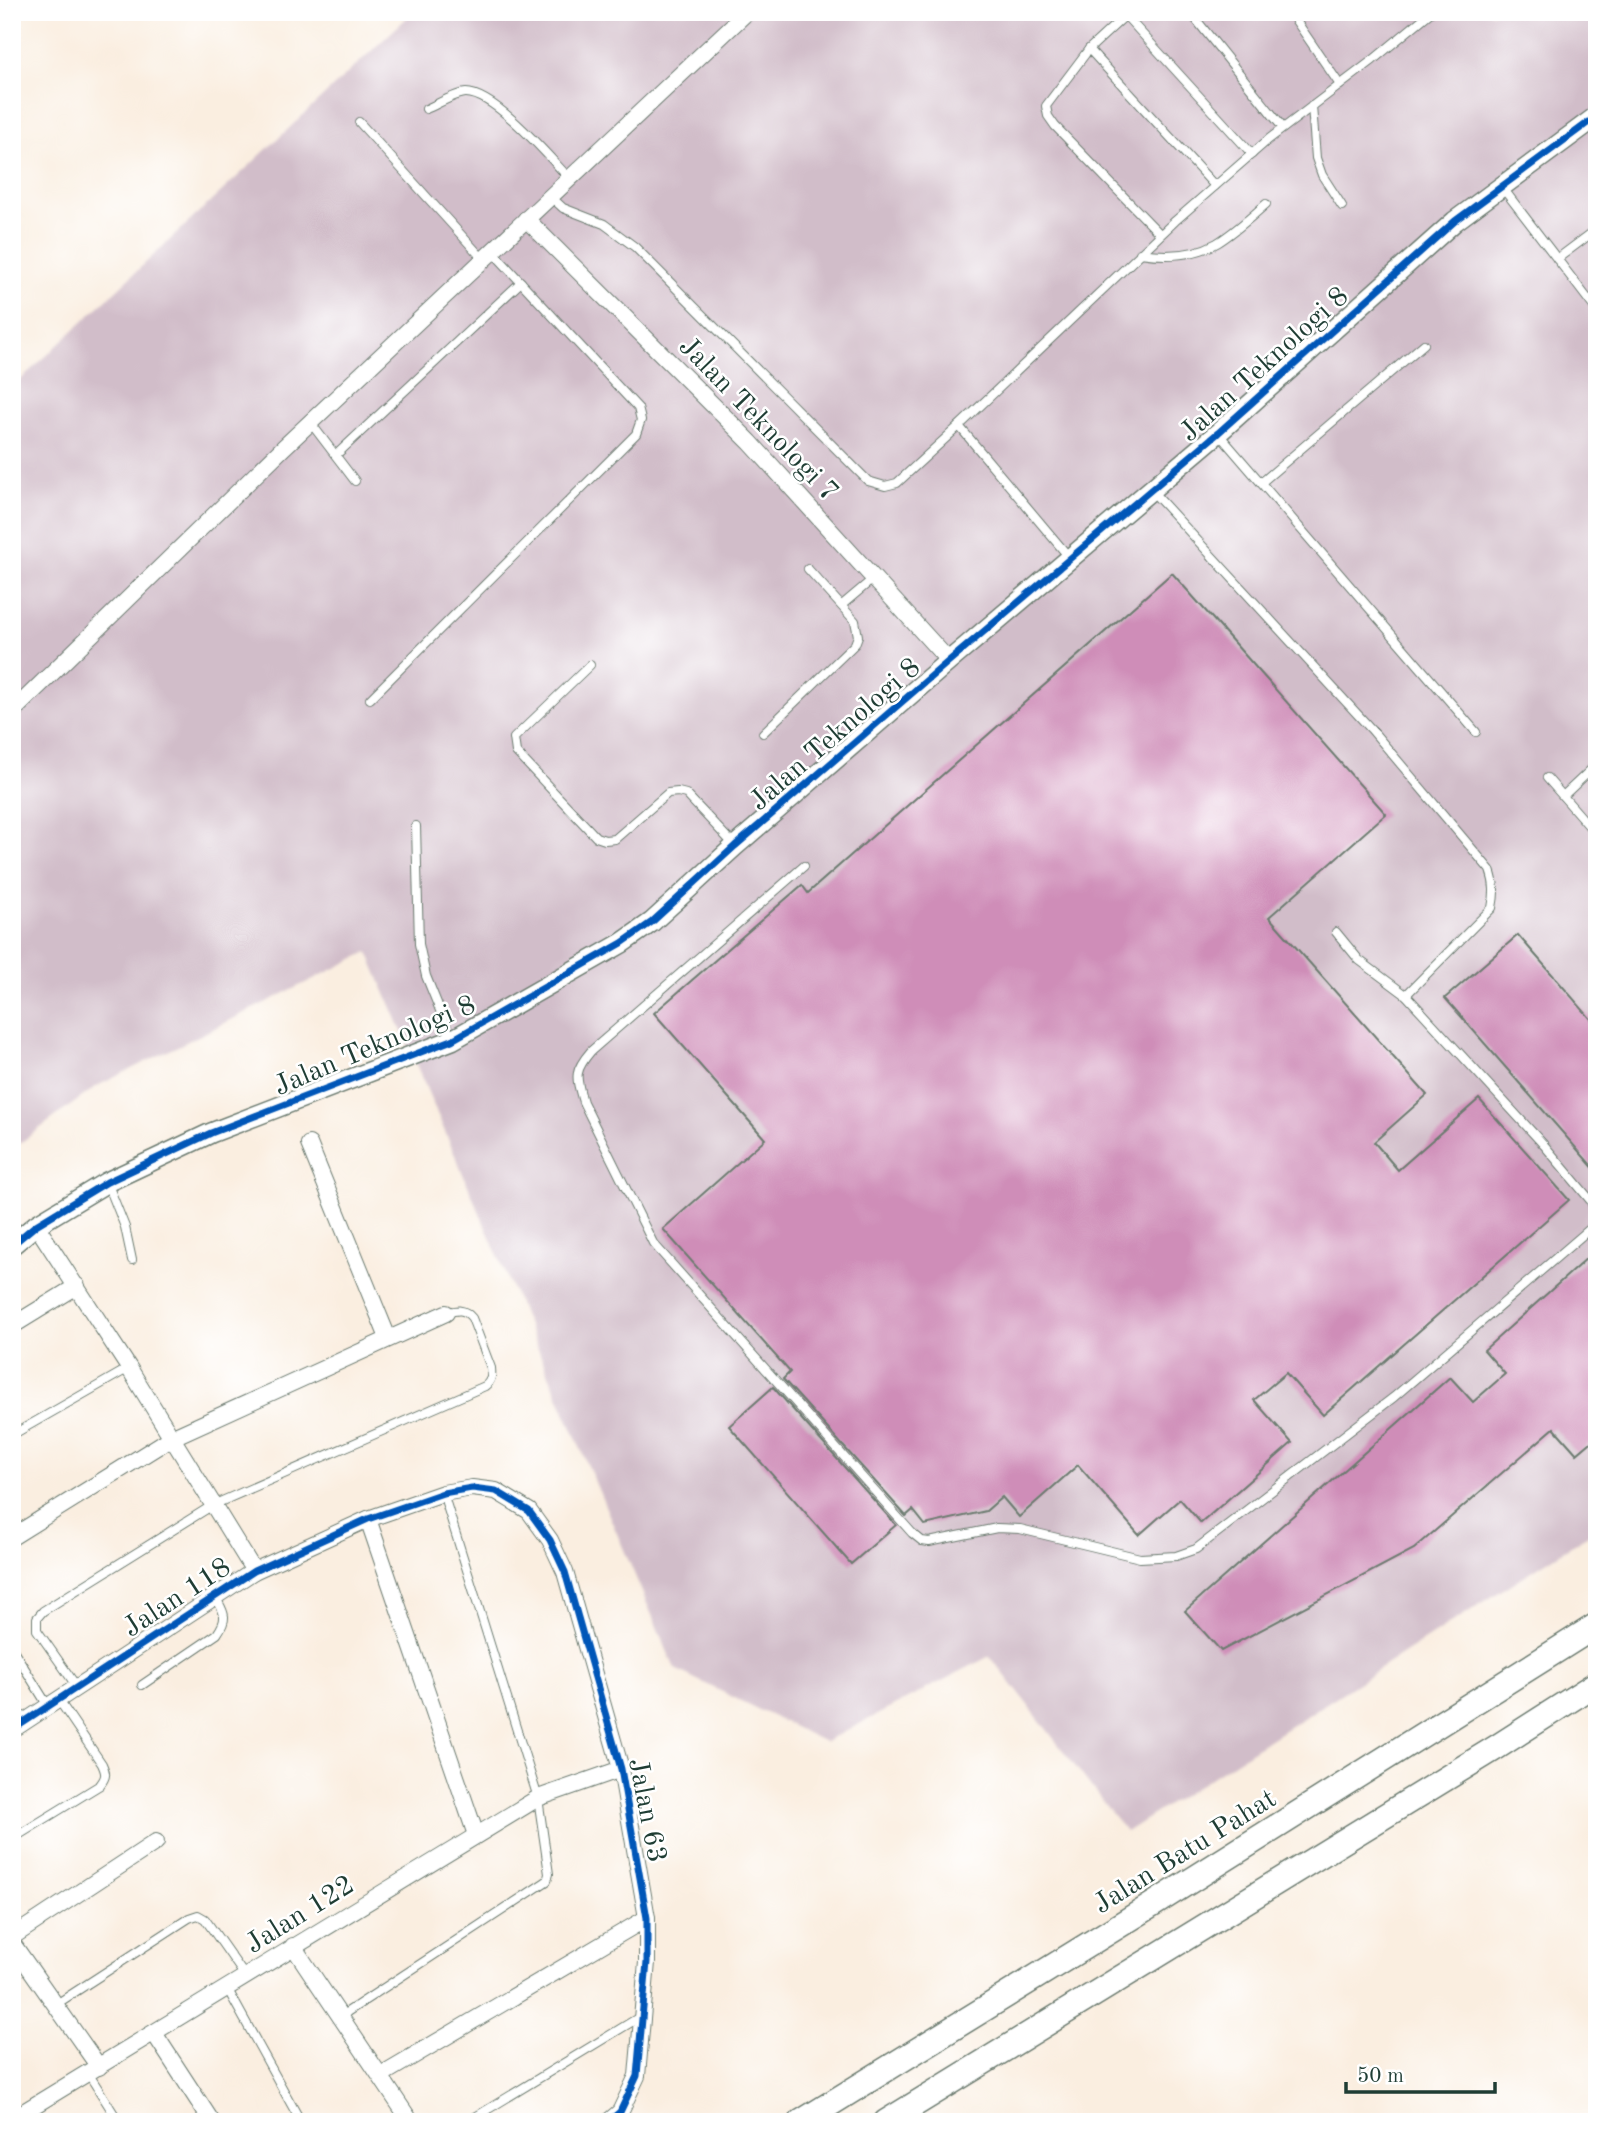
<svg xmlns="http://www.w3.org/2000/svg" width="1609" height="2134" viewBox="0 0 1609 2134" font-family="'Old Standard TT',serif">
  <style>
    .industrial { fill: #d1bdc9; fill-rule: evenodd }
    .building { fill: #cf8db8 }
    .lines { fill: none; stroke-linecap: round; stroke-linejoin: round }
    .service-casing { stroke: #6c7b70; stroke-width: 10 }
    .minor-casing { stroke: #6c7b70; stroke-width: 18 }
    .tertiary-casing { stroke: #6c7b70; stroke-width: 22 }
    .trunk-casing { stroke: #6c7b70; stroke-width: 27 }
    .service { stroke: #fff; stroke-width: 8 }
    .minor { stroke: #fff; stroke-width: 16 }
    .tertiary { stroke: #fff; stroke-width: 19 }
    .trunk { stroke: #fff; stroke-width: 24 }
    .cycleway-casing { stroke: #fff; stroke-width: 11 }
    .cycleway { stroke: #0057b8; stroke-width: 7 }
    .labels { text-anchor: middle; stroke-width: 5; stroke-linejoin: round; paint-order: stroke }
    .street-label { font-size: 28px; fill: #1f3d34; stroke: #fff }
  </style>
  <rect width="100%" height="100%" fill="#fff"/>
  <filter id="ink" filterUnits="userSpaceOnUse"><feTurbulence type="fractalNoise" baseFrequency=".0143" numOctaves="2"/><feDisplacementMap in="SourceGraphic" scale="14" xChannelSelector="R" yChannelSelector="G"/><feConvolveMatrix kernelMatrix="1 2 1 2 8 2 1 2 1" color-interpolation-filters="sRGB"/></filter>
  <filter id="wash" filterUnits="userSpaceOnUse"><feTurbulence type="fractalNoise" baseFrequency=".00686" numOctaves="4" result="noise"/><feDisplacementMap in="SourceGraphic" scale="28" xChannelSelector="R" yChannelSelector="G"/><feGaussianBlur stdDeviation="1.57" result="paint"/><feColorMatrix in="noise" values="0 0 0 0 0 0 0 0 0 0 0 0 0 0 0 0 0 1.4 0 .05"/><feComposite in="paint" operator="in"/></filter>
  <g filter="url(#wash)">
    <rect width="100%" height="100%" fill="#faeee0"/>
    <path class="industrial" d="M413 12H1597V1529L1126 1832 990 1656 825 1742 675 1669 368 952 97 1086 12 1149V388ZM1269 917 1427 1095 1374 1142 1398 1170 1479 1099 1569 1200 1324 1415 1286 1373 1254 1400 1292 1443 1201 1523 1180 1499 1139 1534 1078 1465 1019 1516 1002 1497 925 1525 663 1229 931 993Z"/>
    <g id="blocks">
      <g class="building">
        <polygon points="1172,573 1386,814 1269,917 1427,1095 1374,1142 1398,1170 1479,1099 1569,1200 1323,1415 1286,1373 1254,1400 1292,1443 1201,1523 1180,1499 1139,1535 1078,1465 1019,1517 1002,1497 986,1511 925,1525 913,1510 906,1516 783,1379 790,1372 663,1229 765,1139 654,1013 802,885 808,893"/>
        <polygon points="1518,935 1597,1026 1597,1172 1445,998"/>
        <polygon points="1597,1249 1597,1437 1577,1454 1554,1428 1414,1549 1221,1651 1185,1611 1450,1377 1473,1402 1505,1374 1484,1350"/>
        <polygon points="773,1387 896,1525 851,1564 729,1426"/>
      </g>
    </g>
  </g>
  <g filter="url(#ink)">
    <use href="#blocks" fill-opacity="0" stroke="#6c7b70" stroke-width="2"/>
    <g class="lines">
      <g class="service-casing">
        <g id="service">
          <polyline points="1129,12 1089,49 1046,106 1048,116 1055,126 1160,234"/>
          <polyline points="1190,12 1283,128"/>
          <polyline points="1290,12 1340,85"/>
          <polyline points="1125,15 1252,154"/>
          <polyline points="1089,49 1215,186"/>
          <polyline points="1312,106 1316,158 1322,175 1342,206"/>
          <path d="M426 109C436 105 456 93 466 93 495 93 549 157 569 178"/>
          <polyline points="359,122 483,259"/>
          <polyline points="1502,187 1597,311"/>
          <polyline points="550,196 563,208 604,224 635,247 868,481 885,486 897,483 959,426"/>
          <path d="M1140 253C1166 257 1194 256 1217 243 1235 232 1251 217 1266 204"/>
          <polyline points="1557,259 1597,229"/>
          <polyline points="310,422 355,481"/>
          <polyline points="1218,433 1476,732"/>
          <polyline points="336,455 521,282"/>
          <polyline points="1262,482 1424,344"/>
          <polyline points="1069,557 959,426 1175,221 1269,139 1373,60 1431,12"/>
          <polyline points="842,605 874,578"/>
          <polyline points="590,665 514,738 516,752 596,837 605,840 615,839 668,793 678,792 686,794 735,846"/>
          <polyline points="370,699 636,434 641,420 638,408 492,251"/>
          <polyline points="763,733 855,644 858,636 855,621 808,569"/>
          <polyline points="1547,778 1597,835"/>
          <polyline points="1563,796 1597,764"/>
          <polyline points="416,826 419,944 426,976 452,1040"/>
          <path d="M804 866 591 1051C573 1072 576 1077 583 1102L653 1243 912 1533 922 1541 929 1542 997 1528 1020 1529 1140 1558 1176 1556 1196 1549 1394 1397 1592 1227 1596 1215 1591 1201 1544 1145 1406 995 1492 908C1495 894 1495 884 1490 870L1371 729 1151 490"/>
          <polyline points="1336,932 1359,960 1406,995"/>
          <polyline points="107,1182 125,1227 132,1260"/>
          <polyline points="12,1435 129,1368"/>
          <polyline points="12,1648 48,1706"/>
          <path d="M142 1685 217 1634C229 1617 224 1613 215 1596"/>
          <path d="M77 1687 37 1630V1618L43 1611 213 1505 485 1386C491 1381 492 1377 491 1368L472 1318C464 1308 457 1310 446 1313"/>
          <path d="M12 1839 100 1785C107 1776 106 1773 102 1764L58 1699"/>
          <polyline points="227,1988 301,2122"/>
          <polyline points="55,2005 189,1918 198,1915 205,1919 245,1976"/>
          <polyline points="341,2016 547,1881 549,1874 538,1798 443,1493"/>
          <polyline points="88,2073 119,2122"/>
          <polyline points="467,2122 643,2015"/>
        </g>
      </g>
      <g class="minor-casing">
        <g id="minor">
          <polyline points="526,219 750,442 949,661"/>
          <polyline points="12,712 283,448 747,12"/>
          <polyline points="309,1144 388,1338"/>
          <polyline points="36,1225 129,1368 254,1571"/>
          <polyline points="12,1326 77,1286"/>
          <polyline points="368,1519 476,1835"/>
          <polyline points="12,1537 171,1438 446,1313"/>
          <polyline points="12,1730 254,1571 368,1519 443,1493 472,1488 496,1491 529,1511 550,1540 565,1572 621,1769 647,1918 647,1962 637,2076 620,2112 608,2122"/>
          <polyline points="12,1937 156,1842"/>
          <polyline points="12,1943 99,2067"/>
          <polyline points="293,1946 411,2122"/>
          <polyline points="154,2033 212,2122"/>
          <polyline points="381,2075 647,1918"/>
          <polyline points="12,2119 538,1798 621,1769"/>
        </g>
      </g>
      <g class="tertiary-casing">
        <polyline id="tertiary" points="12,1245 36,1225 107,1182 211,1133 452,1040 622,943 652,922 735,846 949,661 1218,433 1455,221 1597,116"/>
      </g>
      <g class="trunk-casing">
        <g id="trunk">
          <polyline points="801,2122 1141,1912 1597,1625"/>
          <polyline points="886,2122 1497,1747 1597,1683"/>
        </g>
      </g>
      <use href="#service" class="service"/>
      <use href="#minor" class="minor"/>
      <use href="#tertiary" class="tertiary"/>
      <use href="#trunk" class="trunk"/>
      <g class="cycleway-casing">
        <g id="cycleway">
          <polyline points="12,1245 36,1225 107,1182 211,1133 452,1040 622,943 652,922 735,846 949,661 1218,433 1455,221 1597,116"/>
          <polyline points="12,1730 254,1571 368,1519 443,1493 472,1488 496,1491 529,1511 550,1540 565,1572 621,1769 647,1918 647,1962 637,2076 620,2112 608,2122"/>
        </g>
      </g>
      <use href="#cycleway" class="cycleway"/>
    </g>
  </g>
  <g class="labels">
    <g class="street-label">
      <text transform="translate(1263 363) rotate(-42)" y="10">Jalan Teknologi 8</text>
      <text transform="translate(760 418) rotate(46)" y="10">Jalan Teknologi 7</text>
      <text transform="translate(834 733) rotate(-41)" y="10">Jalan Teknologi 8</text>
      <text transform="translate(374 1044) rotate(-23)" y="10">Jalan Teknologi 8</text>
      <text transform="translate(176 1596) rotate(-33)" y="10">Jalan 118</text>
      <text transform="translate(649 1810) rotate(79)" y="10">Jalan 63</text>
      <text transform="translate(1184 1850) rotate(-32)" y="10">Jalan Batu Pahat</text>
      <text transform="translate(299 1913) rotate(-32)" y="10">Jalan 122</text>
    </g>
  </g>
  <rect width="1609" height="2134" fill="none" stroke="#fff" stroke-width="42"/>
  <path d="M1346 2082v10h149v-10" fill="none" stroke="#1f3d34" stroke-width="3.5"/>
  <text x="1357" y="2082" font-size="21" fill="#1f3d34" stroke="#ffffff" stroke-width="5" paint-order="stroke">50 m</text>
</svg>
